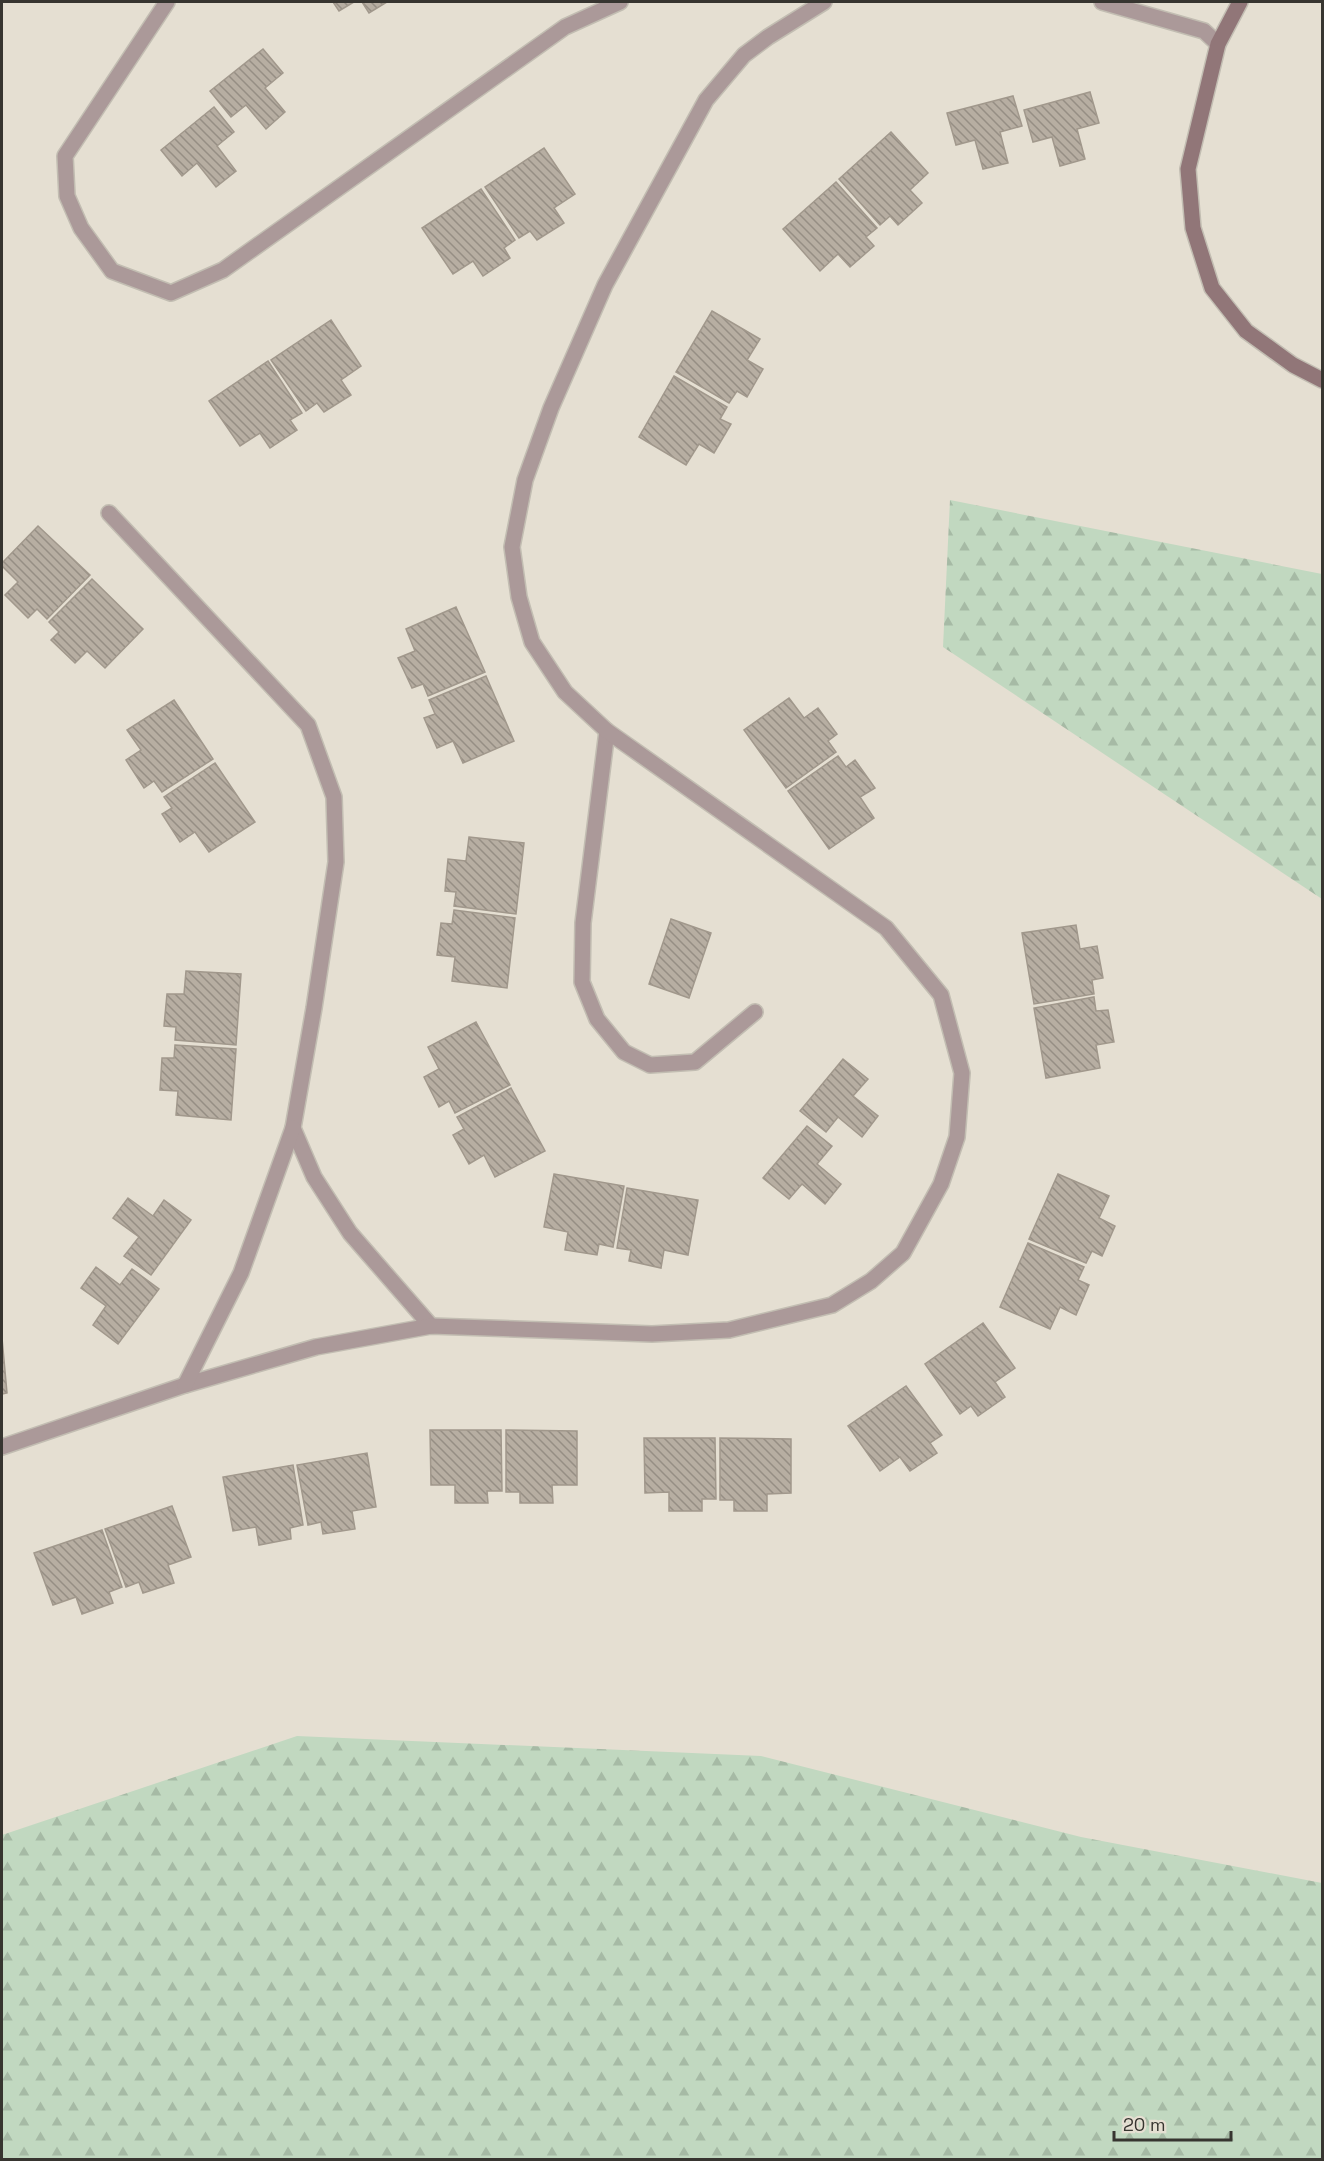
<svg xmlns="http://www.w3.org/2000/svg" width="1324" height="2161" viewBox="0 0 1324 2161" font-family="'Space Grotesk',sans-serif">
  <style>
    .forest { fill: url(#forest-firs) }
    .building { fill: url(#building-back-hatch); stroke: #a1988c; stroke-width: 1.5 }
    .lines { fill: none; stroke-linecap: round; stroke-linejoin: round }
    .lane-casing { stroke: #c2bdb2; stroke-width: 18 }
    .street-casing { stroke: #c2bdb2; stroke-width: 18 }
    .secondary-casing { stroke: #c2bdb2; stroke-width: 18 }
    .lane { stroke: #ab9999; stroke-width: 15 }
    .street { stroke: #ab9999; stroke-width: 15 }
    .secondary { stroke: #917678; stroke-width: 15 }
  </style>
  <defs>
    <pattern id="forest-firs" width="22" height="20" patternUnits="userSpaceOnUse" patternTransform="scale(1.5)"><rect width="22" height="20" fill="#c1d8c0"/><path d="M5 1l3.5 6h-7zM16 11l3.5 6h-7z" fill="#a6baa5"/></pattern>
    <pattern id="building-back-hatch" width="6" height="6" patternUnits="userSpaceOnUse" patternTransform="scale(1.5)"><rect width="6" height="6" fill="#b7aea2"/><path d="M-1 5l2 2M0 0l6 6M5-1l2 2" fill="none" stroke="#968e84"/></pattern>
  </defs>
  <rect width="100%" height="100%" fill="#e5dfd2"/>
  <g class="forest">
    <polygon points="950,500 1322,574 1322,899 943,647"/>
    <polygon points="297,1736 761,1756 1081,1837 1322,1883 1322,2159 2,2159 2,1835"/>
  </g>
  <g class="building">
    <polygon points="333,2 354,2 339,11"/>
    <polygon points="362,2 387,2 369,13"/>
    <polygon points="263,49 283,73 265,88 285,112 266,129 246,105 231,117 210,91"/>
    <polygon points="1090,92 1099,123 1077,129 1085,159 1060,166 1052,137 1033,142 1024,110"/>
    <polygon points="1013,96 1022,126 1000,132 1008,163 983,169 975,140 956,145 947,113"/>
    <polygon points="214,107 234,132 217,146 236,171 216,187 197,163 182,176 161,150"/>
    <polygon points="891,132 928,173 910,190 922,203 898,225 890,216 880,225 839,179"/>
    <polygon points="544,148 575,194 554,208 564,223 537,240 530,231 519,238 485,187"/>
    <polygon points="836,182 877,228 866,237 874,246 850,267 838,254 820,271 783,229"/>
    <polygon points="481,189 515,240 504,248 510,258 483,276 473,261 453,274 422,228"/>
    <polygon points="712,311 760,339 747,360 763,369 747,397 737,391 729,403 676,372"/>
    <polygon points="331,320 361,366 341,380 351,395 324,412 317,403 306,411 271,360"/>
    <polygon points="268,361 302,413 290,420 297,430 270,448 260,433 240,446 209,401"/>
    <polygon points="674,376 727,407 720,419 731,424 714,453 699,444 686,465 639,437"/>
    <polygon points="38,526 90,575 47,619 37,609 28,618 5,595 18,582 2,566 2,563"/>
    <polygon points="92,579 143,629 105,668 87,651 75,663 51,640 59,632 49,622"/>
    <polygon points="456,607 485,672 428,696 423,684 412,688 398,658 415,651 406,629"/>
    <polygon points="486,676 514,741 463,763 453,741 437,748 424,718 435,714 429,700"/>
    <polygon points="789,698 804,718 818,708 837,734 828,741 836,752 786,788 744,730"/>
    <polygon points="174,700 213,759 162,792 154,781 144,788 126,760 141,750 127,730"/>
    <polygon points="838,756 846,767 855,760 875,788 860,797 874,818 829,849 788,791"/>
    <polygon points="215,763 255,822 209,852 195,832 180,842 162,814 172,808 164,797"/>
    <polygon points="469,837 524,843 516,914 454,906 456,892 445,891 448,859 466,861"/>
    <polygon points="454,910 515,918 507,988 452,981 455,957 437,955 441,923 452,924"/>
    <polygon points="671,919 711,933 689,998 649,984"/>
    <polygon points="1076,925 1080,949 1097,946 1103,978 1092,980 1094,994 1034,1004 1022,933"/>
    <polygon points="186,971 241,974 236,1045 175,1040 176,1027 164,1026 167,994 184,994"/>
    <polygon points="1094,997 1096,1011 1108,1010 1114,1042 1096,1045 1100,1068 1046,1078 1034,1008"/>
    <polygon points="476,1022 510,1085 455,1113 449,1101 439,1107 424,1077 439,1069 428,1047"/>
    <polygon points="175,1045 236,1049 231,1120 176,1115 178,1091 160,1090 162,1058 174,1058"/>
    <polygon points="843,1059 868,1079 853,1096 878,1116 862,1137 838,1117 826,1132 800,1111"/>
    <polygon points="511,1088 545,1151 495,1177 484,1155 469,1164 453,1135 464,1129 457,1117"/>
    <polygon points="807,1126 832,1146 817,1164 841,1184 825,1204 802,1184 789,1199 763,1178"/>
    <polygon points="554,1174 624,1186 613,1247 599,1244 597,1255 565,1250 568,1232 544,1227"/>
    <polygon points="1058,1174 1109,1196 1099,1218 1115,1226 1102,1256 1092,1251 1086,1263 1029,1239"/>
    <polygon points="627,1188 698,1200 688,1255 664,1250 661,1268 629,1261 631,1250 617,1248"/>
    <polygon points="128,1198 153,1216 164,1200 191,1220 151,1275 124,1256 139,1237 113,1218"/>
    <polygon points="1028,1243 1084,1267 1078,1280 1089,1285 1076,1315 1060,1307 1050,1329 1000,1307"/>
    <polygon points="96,1267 120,1285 132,1269 159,1289 118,1344 93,1325 106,1306 81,1288"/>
    <polygon points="983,1323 1015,1368 995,1382 1005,1397 978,1416 971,1406 960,1414 925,1364"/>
    <polygon points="2,1338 7,1393 2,1394"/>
    <polygon points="906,1386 942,1435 930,1443 937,1453 910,1471 900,1457 880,1471 848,1426"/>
    <polygon points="430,1430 501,1430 502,1491 487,1491 488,1503 455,1503 455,1485 431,1485"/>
    <polygon points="506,1430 577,1431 577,1485 552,1485 553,1503 520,1503 520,1492 506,1492"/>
    <polygon points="644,1438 715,1438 716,1499 702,1499 702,1511 669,1511 669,1492 645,1493"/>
    <polygon points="720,1438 791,1439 791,1493 767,1494 767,1511 734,1511 734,1500 720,1500"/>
    <polygon points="367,1453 376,1507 352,1511 355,1529 323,1534 321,1522 308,1525 297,1465"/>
    <polygon points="293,1465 303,1525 290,1528 291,1539 259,1545 256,1527 233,1531 223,1477"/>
    <polygon points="172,1506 191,1557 168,1565 174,1583 143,1593 139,1582 126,1587 105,1529"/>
    <polygon points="102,1530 122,1587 109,1592 113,1603 82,1614 76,1597 53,1605 34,1553"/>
  </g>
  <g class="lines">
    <g class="lane-casing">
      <g id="lane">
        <polyline points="167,2 65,156 67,196 81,228 112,271 171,293 223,270 565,27 620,2"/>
        <polyline points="1102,2 1204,31 1218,44"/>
        <polyline points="109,513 308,725 334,797 336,862 314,1008 293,1128 314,1177 350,1233 431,1326"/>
        <polyline points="607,731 583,923 582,982 597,1019 624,1052 650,1065 695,1062 755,1012"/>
        <polyline points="2,1447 185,1385 316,1347 431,1326 652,1334 729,1330 832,1305 871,1281 903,1253 941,1184 957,1137 962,1073 941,995 886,928 607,731 565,692 532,642 519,597 512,547 525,480 551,408 605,285 706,100 744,55 768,37 824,2"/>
      </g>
    </g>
    <g class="street-casing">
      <polyline id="street" points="185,1385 241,1273 293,1128"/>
    </g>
    <g class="secondary-casing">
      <polyline id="secondary" points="1240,2 1218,44 1188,169 1193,228 1212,288 1246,331 1293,365 1322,380"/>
    </g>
    <use href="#lane" class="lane"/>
    <use href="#street" class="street"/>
    <use href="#secondary" class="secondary"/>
  </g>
  <rect width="1324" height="2161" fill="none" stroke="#373530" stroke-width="6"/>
  <path d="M1114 2131v9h117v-9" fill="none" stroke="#373530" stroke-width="3"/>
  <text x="1123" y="2131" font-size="18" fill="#373530" stroke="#e5dfd2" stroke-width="4.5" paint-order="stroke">20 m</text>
</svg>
